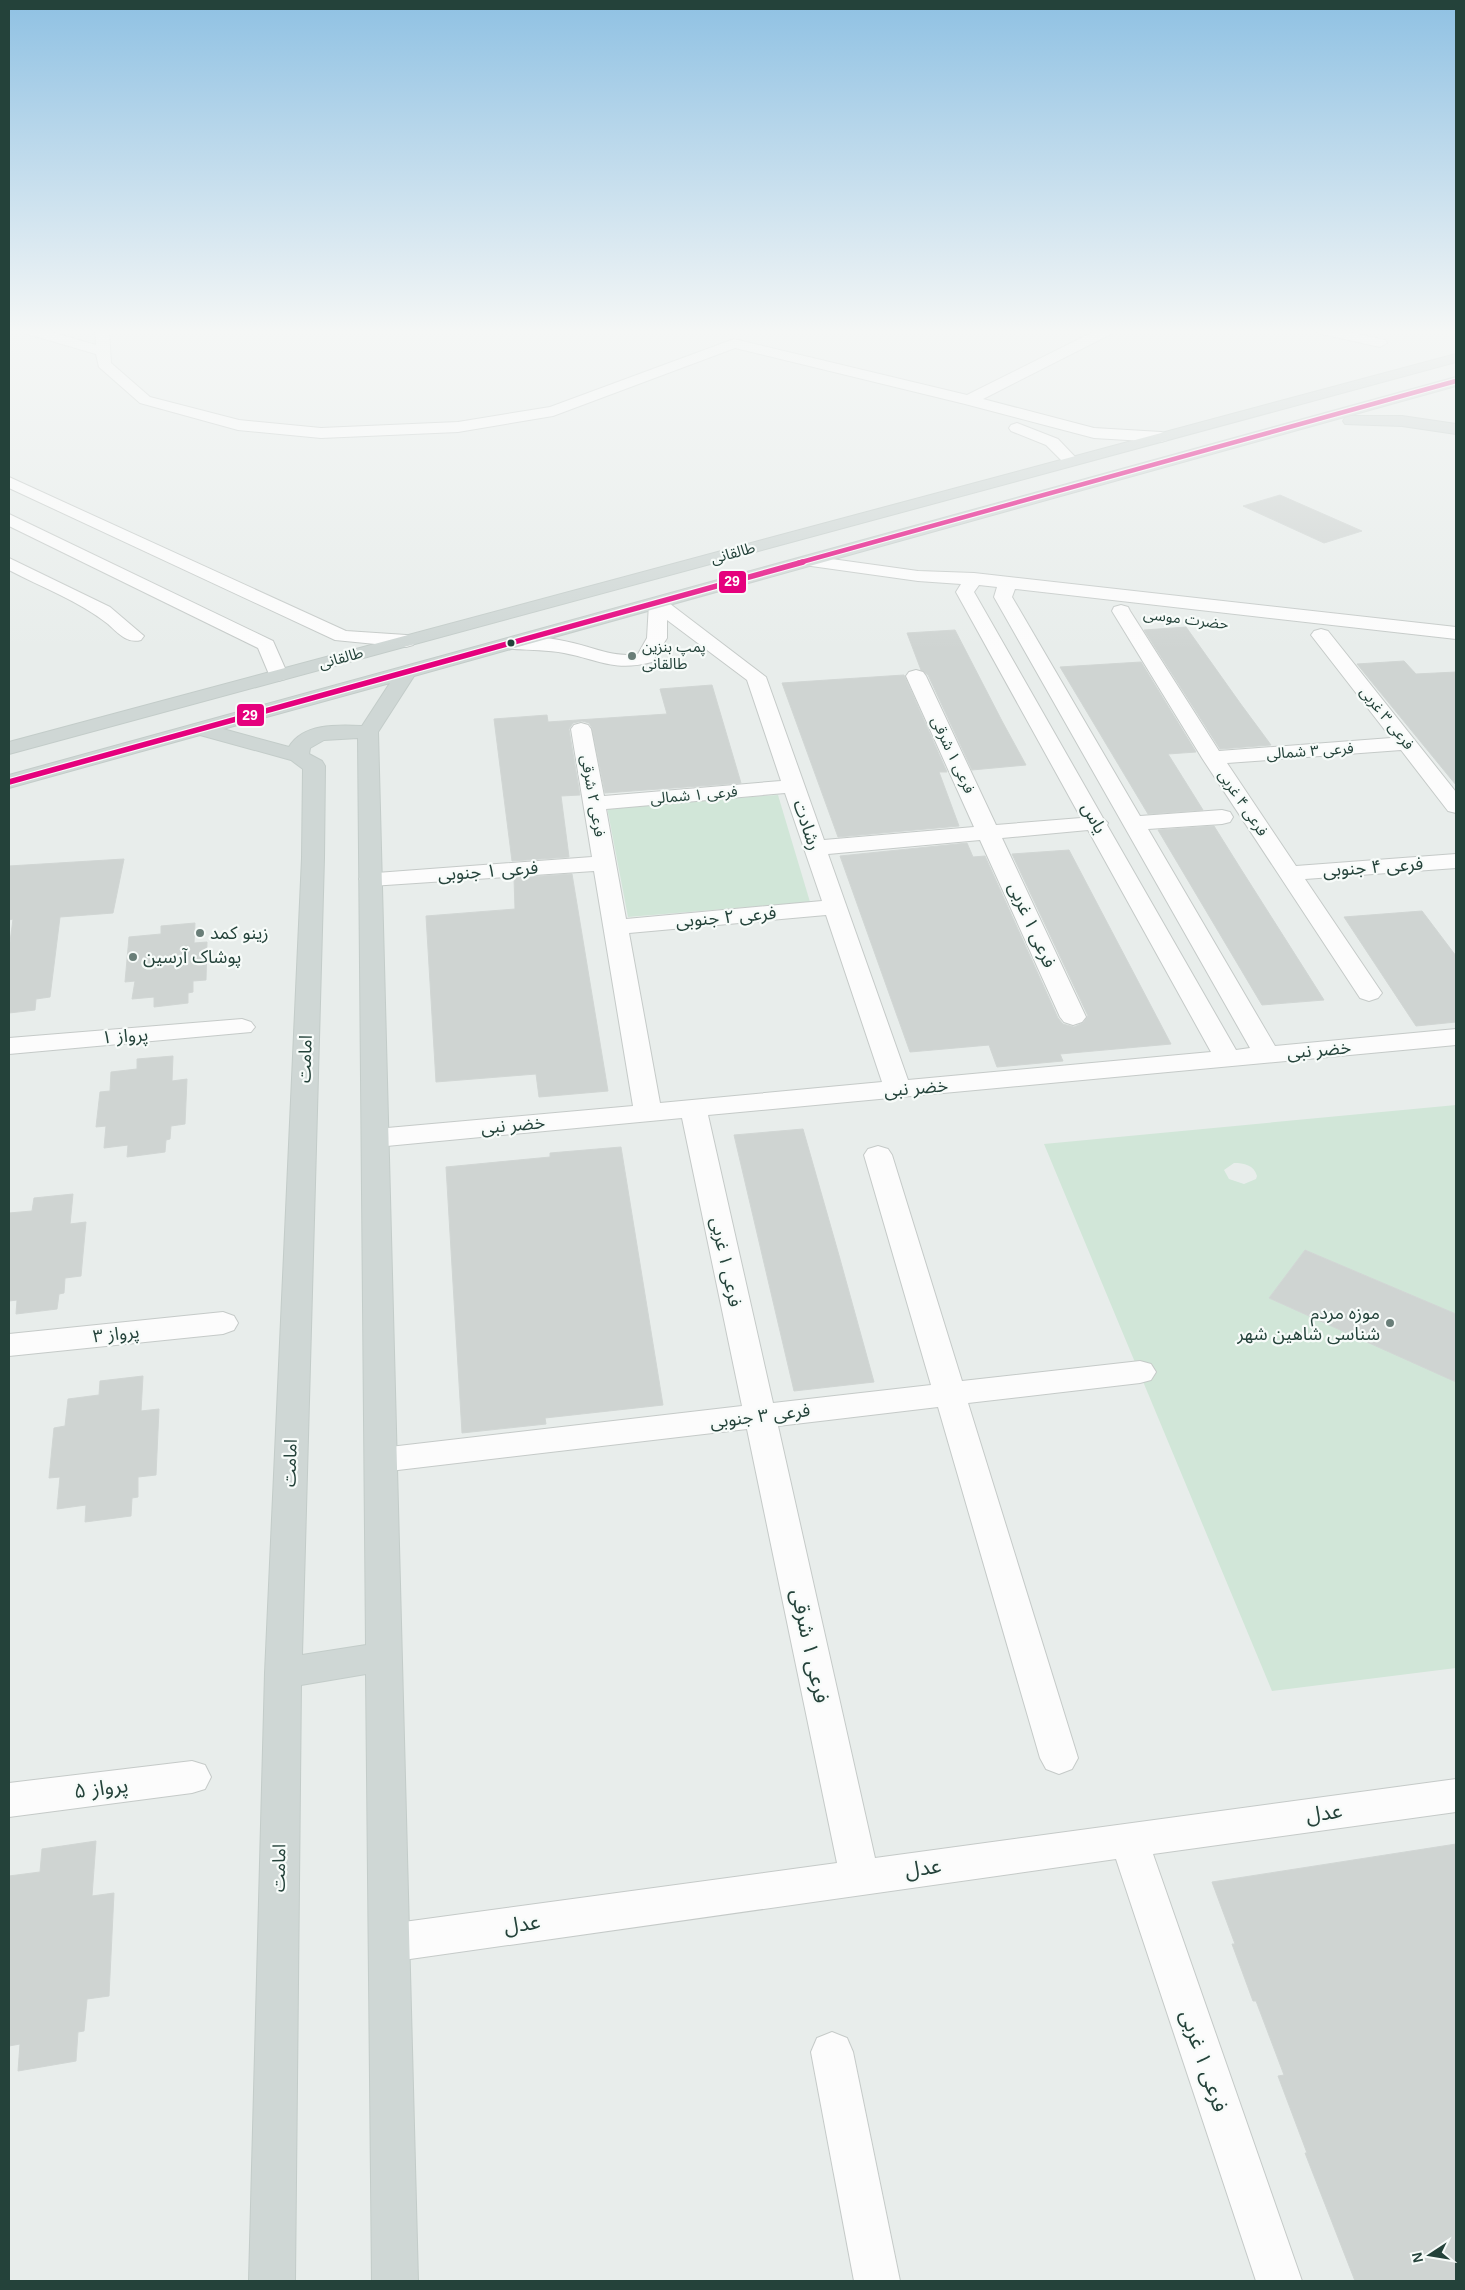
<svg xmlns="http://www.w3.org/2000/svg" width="1465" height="2290" viewBox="0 0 1465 2290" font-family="Helvetica,'Noto Sans Arabic',sans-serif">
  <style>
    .green { fill: #d1e6d8; fill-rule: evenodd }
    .building { fill: #cfd4d2; stroke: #d1d6d4 }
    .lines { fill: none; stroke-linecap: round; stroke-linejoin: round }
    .minor-casing { stroke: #c5cac8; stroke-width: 2 }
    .major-casing { stroke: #c3ccc9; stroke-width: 2 }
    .minor { fill: #fcfcfc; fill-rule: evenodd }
    .major { fill: #cfd7d5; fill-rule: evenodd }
    .bus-1-far1-casing { stroke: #f7fbf9; stroke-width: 7 }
    .bus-1-casing { stroke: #f7fbf9; stroke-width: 8 }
    .bus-1-far1 { stroke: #e5007d; stroke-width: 4.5 }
    .bus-1 { stroke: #e5007d; stroke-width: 5.5 }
    .bus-dot { fill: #24423a; stroke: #f7fbf9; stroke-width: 2 }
    .poi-dot { fill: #697e78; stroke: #f7fbf9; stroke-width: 2 }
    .labels { text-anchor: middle; stroke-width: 4.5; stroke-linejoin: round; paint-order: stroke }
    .far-street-label { font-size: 15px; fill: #24423a; stroke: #f7fbf9 }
    .far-poi-label { font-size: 15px; fill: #24423a; stroke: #f7fbf9; text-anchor: start }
    .street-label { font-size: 18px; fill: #24423a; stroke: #f7fbf9 }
    .poi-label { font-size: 18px; fill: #24423a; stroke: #f7fbf9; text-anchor: start }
    .near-street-label { font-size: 21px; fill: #24423a; stroke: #f7fbf9 }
    .line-badge { stroke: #f7fbf9; stroke-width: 2 }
    .badge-label { font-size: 14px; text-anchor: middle; font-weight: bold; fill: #fff }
  </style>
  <rect width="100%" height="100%" fill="#e8edeb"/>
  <g class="green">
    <polygon points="778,795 810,902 628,917 607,807"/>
    <path d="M1456 1105V1314L1305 1250 1269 1298 1451 1379 1456 1371V1668L1272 1691 1044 1144ZM1234 1163C1244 1163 1254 1165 1257 1176L1256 1179 1244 1184 1229 1179 1224 1170Z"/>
  </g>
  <g class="building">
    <polygon points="1280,495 1362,531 1324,543 1243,506"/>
    <polygon points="1186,627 1240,703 1271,745 1220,749 1144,630"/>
    <polygon points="955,630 1002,721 1026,765 972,770 928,675 921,670 907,633"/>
    <polygon points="1404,661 1416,674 1456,672 1456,785 1357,664"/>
    <polygon points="1141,662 1196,752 1168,754 1203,810 1148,814 1060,667"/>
    <polygon points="904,675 947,772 939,772 959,826 838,837 782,683"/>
    <polygon points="712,685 741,783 605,793 592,728 589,723 582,721 573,723 569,729 580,795 561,796 569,857 512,861 494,719 547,715 548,722 667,714 660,689"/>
    <polygon points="1214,826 1239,866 1324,1000 1262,1005 1158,830"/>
    <polygon points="967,843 973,857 985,856 1058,1018 1063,1024 1074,1027 1083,1023 1088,1016 1012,854 1069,850 1171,1044 1060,1054 1063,1061 997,1067 989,1045 910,1052 840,856"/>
    <polygon points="124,859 113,913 60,917 50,997 36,999 35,1010 9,1013 9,950 13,919 9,920 9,866"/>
    <polygon points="572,874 608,1091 539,1097 536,1074 436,1082 426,916 515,909 514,878"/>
    <polygon points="1422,911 1456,956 1456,1022 1416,1026 1344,917"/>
    <polygon points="195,923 194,943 207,942 206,980 193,981 193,992 188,993 188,1003 154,1007 154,997 132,999 135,981 125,982 129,937 161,934 161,926"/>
    <polygon points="173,1056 172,1081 187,1079 185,1124 171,1126 170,1139 166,1140 165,1152 127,1157 128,1145 104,1148 106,1126 96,1127 100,1092 110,1091 111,1072 137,1069 137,1059"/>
    <polygon points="803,1129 840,1259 874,1382 794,1391 734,1135"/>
    <polygon points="621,1147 663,1405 545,1418 546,1424 462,1433 446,1167 550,1157 550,1153"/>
    <polygon points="73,1194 70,1224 86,1222 81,1276 65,1278 64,1293 59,1294 57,1309 16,1314 17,1300 9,1301 9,1213 32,1211 34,1198"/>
    <polygon points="1305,1250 1456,1314 1456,1382 1269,1298"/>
    <polygon points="143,1376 141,1411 159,1409 156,1475 138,1477 138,1497 132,1498 131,1516 85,1522 86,1505 57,1509 60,1477 49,1478 54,1428 65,1426 68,1399 99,1395 100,1381"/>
    <polygon points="96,1841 92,1896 114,1893 109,1996 87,1999 84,2031 78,2032 76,2061 18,2071 20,2044 9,2046 9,1876 40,1872 42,1849"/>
    <polygon points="1456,1844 1456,2281 1355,2281 1305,2153 1307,2153 1278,2076 1284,2075 1256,2001 1253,2001 1232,1944 1235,1944 1212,1882"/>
  </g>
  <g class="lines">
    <g class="minor-casing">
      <g id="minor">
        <polygon points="22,330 44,330 96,345 95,330 109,330 111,363 150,397 239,420 321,428 458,422 550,407 734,339 967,395 1097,330 1115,330 1113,333 983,399 1094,428 1161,432 1167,434 1169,437 1167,440 1161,442 1094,438 965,404 735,348 553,416 458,432 321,438 238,430 140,403 99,367 96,354 24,333"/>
        <polygon points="1315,330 1340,330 1385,340 1387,343 1380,347 1317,333"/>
        <polygon points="1017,423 1058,439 1079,461 1077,464 1065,464 1046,445 1011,431 1009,428 1011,425"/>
        <polygon points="9,477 346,631 406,635 413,637 416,641 413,645 406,647 335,640 9,488"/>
        <polygon points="9,514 273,641 288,675 285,679 278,681 271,679 258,648 9,526"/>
        <path d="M810 556 918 571 974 573 1456 627V639L1015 589 1012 597 1140 816 1222 810 1230 812 1233 817 1230 822 1222 824 1148 829 1275 1046 1456 1029V1045L708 1115 773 1403 931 1385 864 1155 868 1149 878 1146 888 1149 892 1155 962 1381 1140 1361 1151 1364 1156 1372 1151 1380 1140 1383 968 1403 1078 1758 1072 1769 1059 1774 1046 1769 1040 1758 938 1407 778 1426 875 1858 1456 1779V1812L1153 1854 1302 2281H1256L1116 1859 389 1962 375 1956 369 1943 375 1930 389 1924 837 1863 747 1429 381 1472 369 1469 365 1460 369 1451 381 1448 742 1406 682 1118 376 1147 366 1144 362 1138 366 1132 376 1129 633 1106 594 871 371 886 363 884 359 879 363 874 592 857 571 729 574 725 581 723 588 725 591 729 604 796 781 781 747 680 667 620V638L652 662C614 672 600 660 564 653 548 650 531 650 514 649L507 647 504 643 507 639C532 633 564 640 588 647 605 652 620 657 638 654L647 638 649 604 651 600 658 598 665 600 766 677 824 840 974 827 906 676 909 672 916 670 923 672 926 676 996 825 1081 818 956 592 961 584 918 581 804 565 801 561 804 557ZM979 585 997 587 994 597 1250 1048 1236 1050 1107 825 1108 823 1103 818 974 592ZM785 793 822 901 626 919 606 809ZM1088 830 1211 1052 908 1080 828 854 980 840 1060 1017 1064 1022 1073 1025 1082 1022 1086 1017 1002 838ZM826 915 882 1082 660 1103 629 933Z"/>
        <path d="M9 558 110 607 144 636 141 640C127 644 118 633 108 624 79 601 41 587 9 570Z"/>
        <polygon points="1121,605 1128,607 1130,611 1219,751 1391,738 1311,635 1314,631 1321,629 1328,631 1456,792 1456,813 1448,811 1401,750 1227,763 1296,866 1456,854 1456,868 1305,879 1382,993 1378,998 1369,1001 1360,998 1202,758 1112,611 1114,607"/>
        <polygon points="242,1019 251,1022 255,1027 251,1032 9,1054 9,1038"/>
        <polygon points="223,1312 234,1316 238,1323 234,1330 223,1334 9,1356 9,1334"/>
        <polygon points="192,1761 205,1765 211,1777 205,1789 192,1793 9,1817 9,1783"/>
        <polygon points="832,2032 847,2038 853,2052 900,2281 854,2281 811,2052 817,2038"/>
      </g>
    </g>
    <g class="major-casing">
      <g id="major">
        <polygon points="1456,354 1456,362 9,754 9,742"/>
        <path d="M1456 377V386L414 676 378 732 418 2281H372L366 1674 301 1685 295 2281H249L265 1673 302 858 303 769 291 760 200 735 9 788V775ZM390 683 362 726C338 725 303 723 289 747L223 729ZM358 738 366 1645 302 1655 324 858 325 766 322 761 309 754 310 748 324 740Z"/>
        <polygon points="1351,416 1402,416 1456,424 1456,434 1402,426 1345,424 1343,421 1345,418"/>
      </g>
    </g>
    <use href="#minor" class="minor"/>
    <use href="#major" class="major"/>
    <g class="bus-1-far1-casing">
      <polyline id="bus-1-far1" points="798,563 1456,381"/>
    </g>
    <g class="bus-1-casing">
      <polyline id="bus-1" points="9,782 803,562"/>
    </g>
    <use href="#bus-1-far1" class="bus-1-far1"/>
    <use href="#bus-1" class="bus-1"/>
  </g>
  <linearGradient id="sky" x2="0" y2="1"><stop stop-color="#8fc1e3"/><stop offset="0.51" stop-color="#f5f7f6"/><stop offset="1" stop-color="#f5f7f6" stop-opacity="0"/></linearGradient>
  <rect width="1465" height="650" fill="url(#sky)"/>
  <circle class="bus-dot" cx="511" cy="643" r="4.5"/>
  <g class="poi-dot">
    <circle cx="632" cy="656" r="5"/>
    <circle cx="200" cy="933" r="5"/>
    <circle cx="133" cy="957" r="5"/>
    <circle cx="1390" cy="1323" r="5"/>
  </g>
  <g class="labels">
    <g class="far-street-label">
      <text transform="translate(733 553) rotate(-15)" y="5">طالقانی</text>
      <text transform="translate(1186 619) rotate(7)" y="5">حضرت موسی</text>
      <text transform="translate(341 658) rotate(-15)" y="5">طالقانی</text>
      <text transform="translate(1387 718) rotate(51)" y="5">فرعی ۳ غربی</text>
      <text transform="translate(1310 751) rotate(-4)" y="5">فرعی ۳ شمالی</text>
      <text transform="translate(953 755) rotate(65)" y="5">فرعی ۱ شرقی</text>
      <text transform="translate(694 795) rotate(-5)" y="5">فرعی ۱ شمالی</text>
      <text transform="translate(593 796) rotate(80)" y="5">فرعی ۲ شرقی</text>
      <text transform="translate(1243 803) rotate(56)" y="5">فرعی ۴ غربی</text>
    </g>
    <g class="far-poi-label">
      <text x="642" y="652">پمپ بنزین<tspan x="642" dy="17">طالقانی</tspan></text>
    </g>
    <g class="street-label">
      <text transform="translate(1094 818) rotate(61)" y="6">یاس</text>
      <text transform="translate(807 825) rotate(71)" y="6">رشادت</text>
      <text transform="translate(1373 867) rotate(-4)" y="6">فرعی ۴ جنوبی</text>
      <text transform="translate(488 871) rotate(-4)" y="6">فرعی ۱ جنوبی</text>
      <text transform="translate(726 917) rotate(-5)" y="6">فرعی ۲ جنوبی</text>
      <text transform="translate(1032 925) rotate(66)" y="6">فرعی ۱ غربی</text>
      <text transform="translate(125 1036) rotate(-4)" y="6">پرواز ۱</text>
      <text transform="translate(1319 1050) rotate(-5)" y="6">خضر نبی</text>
      <text transform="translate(305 1059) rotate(-88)" y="6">امامت</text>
      <text transform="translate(916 1088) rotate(-5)" y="6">خضر نبی</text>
      <text transform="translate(513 1125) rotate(-5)" y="6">خضر نبی</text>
      <text transform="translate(726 1262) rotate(78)" y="6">فرعی ۱ غربی</text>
      <text transform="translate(116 1334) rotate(-6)" y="6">پرواز ۳</text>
      <text transform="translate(760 1416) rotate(-7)" y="6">فرعی ۳ جنوبی</text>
      <text transform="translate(290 1463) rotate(-88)" y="6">امامت</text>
      <text transform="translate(279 1868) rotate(-89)" y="6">امامت</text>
    </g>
    <g class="poi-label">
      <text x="210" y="939">زینو کمد</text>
      <text x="143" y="963">پوشاک آرسین</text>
      <text x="1380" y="1319" text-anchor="end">موزه مردم<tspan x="1380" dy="21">شناسی شاهین شهر</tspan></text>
    </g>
    <g class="near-street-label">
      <text transform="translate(810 1646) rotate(78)" y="7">فرعی ۱ شرقی</text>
      <text transform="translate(101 1788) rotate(-7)" y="7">پرواز ۵</text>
      <text transform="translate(1324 1813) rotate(-8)" y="7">عدل</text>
      <text transform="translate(923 1868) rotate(-8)" y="7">عدل</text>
      <text transform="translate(522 1924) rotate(-8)" y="7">عدل</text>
      <text transform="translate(1204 2061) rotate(71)" y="7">فرعی ۱ غربی</text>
    </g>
  </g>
  <g class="line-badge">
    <rect x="718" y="570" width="29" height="24" rx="5" fill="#e5007d"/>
    <rect x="236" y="703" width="29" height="24" rx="5" fill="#e5007d"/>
  </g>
  <g class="badge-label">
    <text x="732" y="586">29</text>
    <text x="250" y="720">29</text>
  </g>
  <rect width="1465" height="2290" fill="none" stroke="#24423a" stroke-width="20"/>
  <g transform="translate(1430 2255) rotate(258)" stroke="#f7fbf9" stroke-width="4" paint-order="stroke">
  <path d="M0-4L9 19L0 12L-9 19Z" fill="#24423a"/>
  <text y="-8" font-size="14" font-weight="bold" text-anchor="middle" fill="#24423a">N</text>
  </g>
</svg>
